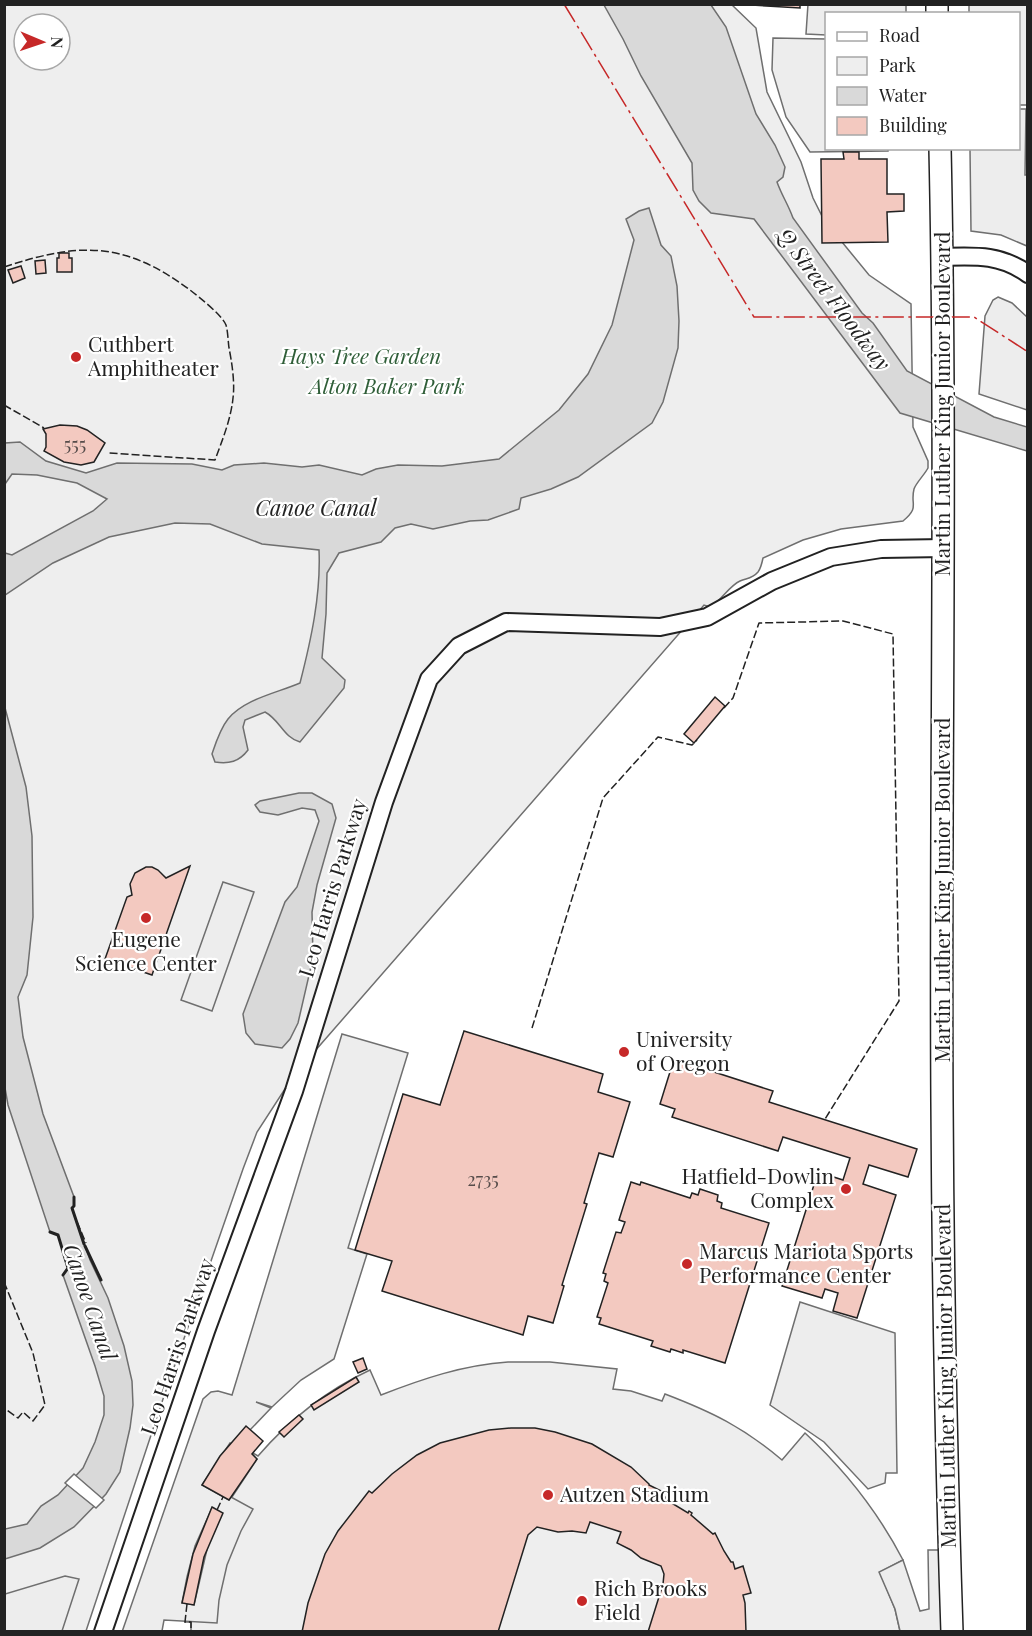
<svg xmlns="http://www.w3.org/2000/svg" width="1032" height="1636" viewBox="0 0 1032 1636" font-family="'Playfair Display',serif">
  <style>
    .green { fill: #eee; stroke: #6f6f6f; stroke-width: 1.5; fill-rule: evenodd }
    .parking { fill: #ededed; stroke: #6f6f6f; stroke-width: 1.5; fill-rule: evenodd }
    .water { fill: #d9d9d9; stroke: #6f6f6f; stroke-width: 1.5 }
    .pier { fill: #fff; stroke: #6f6f6f; stroke-width: 1.5 }
    .building { fill: #f3c9c0; stroke: #222; stroke-width: 1.5 }
    .lines { fill: none; stroke-linecap: round; stroke-linejoin: round }
    .minor-casing { stroke: #222; stroke-width: 20 }
    .major-casing { stroke: #222; stroke-width: 24 }
    .minor { stroke: #fff; stroke-width: 16 }
    .major { stroke: #fff; stroke-width: 21 }
    .fence { stroke: #222; stroke-width: 1.5; stroke-dasharray: 8 3; stroke-linecap: butt }
    .wall { stroke: #222; stroke-width: 3 }
    .power { stroke: #c62828; stroke-width: 1.5; stroke-dasharray: 21 4.5 3 4.5; stroke-linecap: butt }
    .poi-dot { fill: #c62828; stroke: #fff; stroke-width: 2 }
    .labels { text-anchor: middle; stroke-width: 4.5; stroke-linejoin: round; paint-order: stroke }
    .number-label { font-size: 18px; fill: #564c4a }
    .poi-label { font-size: 21px; fill: #222; stroke: #fff; text-anchor: start }
    .park-label { font-size: 21px; font-style: italic; fill: #2f5e38; stroke: #fff }
    .street-label { font-size: 21px; fill: #222; stroke: #fff }
    .water-label { font-size: 22px; font-style: italic; fill: #222; stroke: #fff }
  </style>
  <rect width="100%" height="100%" fill="#fff"/>
  <g class="green">
    <path d="M5 5H732L756 28 767 92 801 162 813 198 824 220 869 275 911 304 913 427 928 461V468C925 474 916 483 914 489 910 505 920 507 903 521L841 529 803 540 763 558C762 563 761 568 758 572 752 579 747 578 740 581 729 586 721 601 710 607L704 605 294 1075 257 1132 243 1169 163 1399 86 1631 5 1632ZM24 24H60V60H24Z"/>
    <path d="M508 1362H550L617 1369 613 1389 631 1391 662 1401 665 1394C712 1412 743 1427 782 1460L805 1433C845 1470 878 1512 903 1560L880 1572 895 1609 900 1631 191 1632V1622H185L187 1604 194 1605 204 1557 222 1513 217 1510 223 1497 230 1500 257 1459 252 1454 253 1453 258 1456C290 1419 325 1391 370 1370L381 1395C422 1379 463 1365 508 1362Z"/>
  </g>
  <g class="parking">
    <polygon points="808,4 906,5 906,13 826,14 826,35 806,34"/>
    <polygon points="969,5 1027,5 1027,105 1019,105 1018,14 969,13"/>
    <polygon points="773,38 826,39 826,148 888,148 888,151 810,152 786,117 772,70"/>
    <polygon points="1019,109 1026,109 1025,175 1028,175 1027,246 1001,235 971,231 970,149 1018,148"/>
    <polygon points="998,297 1012,303 1027,317 1027,410 979,394 985,316 993,300"/>
    <polygon points="223,882 254,892 212,1011 181,1000"/>
    <path d="M342 1034 408 1053 348 1248 367 1254 334 1359 301 1380 272 1407 256 1402 271 1408 250 1430 232 1444 230 1443 202 1485 229 1500 231 1497 253 1509 241 1531 227 1565 219 1600 217 1623 164 1620 162 1631 122 1632 203 1399 211 1392 218 1391 232 1395ZM212 1508 208 1545 194 1605 182 1603 187 1577 195 1546Z"/>
    <polygon points="800,1302 895,1333 897,1473 886,1473 885,1483 868,1489 824,1442 770,1405"/>
    <polygon points="928,1550 940,1550 941,1631 900,1631 895,1609 879,1572 903,1560 920,1611 929,1609"/>
    <polygon points="65,1576 79,1579 62,1631 5,1631 5,1594"/>
  </g>
  <g class="water">
    <path d="M604 5H711L726 27 756 114 775 145 785 167 783 177 777 182C782 196 788 204 793 218L862 313 873 323 907 371 994 417 1027 427V451L900 413 754 219 711 213 699 201 693 190 692 163 641 76 623 39Z"/>
    <path d="M649 208 661 245 671 256 677 286 679 321 678 348 663 402 652 423 578 477 551 489 521 498 519 509 488 520 470 521 433 529 411 524 395 528 381 542 339 553 327 573 326 614 322 658 345 680 344 688 300 742C284 738 280 720 265 712L245 720 243 727 248 750C239 762 229 764 215 762L212 754C216 742 220 729 228 719 244 699 277 693 300 683 311 640 321 595 319 550L262 544 210 524 175 523 109 537 53 563 5 595V553L12 555 93 511 107 499 77 483 37 475 12 474 5 484V443L20 442 46 461 86 473 117 463 192 464 222 470 234 465 264 463 302 467 319 465 362 475 376 469 398 465 442 466 499 459 559 410 588 374 612 325 634 240 626 219 639 211Z"/>
    <polygon points="4,704 26,787 32,836 33,917 27,975 18,997 23,1037 43,1114 74,1197 74,1206 72,1209 90,1260 108,1298 124,1346 132,1381 133,1405 130,1428 120,1472 106,1494 74,1527 40,1548 5,1559 5,1529 27,1524 41,1506 58,1495 83,1468 95,1442 104,1415 104,1396 95,1366 63,1275 68,1268 58,1235 50,1232 8,1105 5,1088"/>
    <polygon points="299,793 312,793 332,804 336,818 317,885 312,912 313,958 298,1023 290,1039 282,1048 255,1044 246,1033 243,1014 285,902 297,887 319,821 315,810 302,808 278,815 260,812 255,805 260,801"/>
  </g>
  <polygon class="pier" points="74,1474 104,1500 96,1508 65,1483"/>
  <g class="building">
    <polygon points="735,4 800,4 800,8"/>
    <polygon points="843,152 859,152 859,159 887,159 887,194 904,194 904,211 887,212 888,242 822,243 821,159 844,159"/>
    <polygon points="59,253 69,253 69,258 72,258 72,272 57,272 57,258 59,258"/>
    <polygon points="45,260 46,273 36,274 35,261"/>
    <polygon points="21,266 25,278 13,283 8,270"/>
    <polygon points="60,425 77,426 87,430 105,443 94,462 81,465 64,462 44,451 46,447 46,434 43,429"/>
    <polygon points="715,697 725,706 694,743 684,734"/>
    <polygon points="190,866 152,975 105,959 127,897 132,895 130,884 135,873 146,867 152,867 158,870 166,878"/>
    <polygon points="464,1031 603,1074 598,1092 630,1102 613,1157 599,1153 584,1203 587,1204 562,1285 564,1286 553,1323 528,1316 523,1335 382,1291 392,1261 355,1250 403,1094 440,1105"/>
    <polygon points="674,1059 773,1091 769,1102 917,1149 908,1177 869,1165 863,1184 896,1195 857,1318 833,1311 838,1293 825,1289 822,1298 782,1286 818,1172 843,1180 850,1158 783,1137 778,1151 672,1117 675,1109 660,1104"/>
    <polygon points="631,1182 640,1185 641,1182 690,1198 692,1193 698,1195 700,1189 718,1195 717,1201 722,1203 721,1208 769,1223 725,1363 683,1350 683,1353 671,1349 670,1352 651,1346 653,1341 599,1324 601,1318 597,1317 608,1283 604,1281 606,1274 603,1273 616,1232 621,1233 625,1222 619,1220"/>
    <polygon points="363,1358 367,1369 358,1373 353,1362"/>
    <polygon points="356,1377 359,1382 314,1410 311,1405"/>
    <polygon points="299,1415 303,1419 284,1437 279,1432"/>
    <polygon points="246,1426 263,1441 252,1454 257,1459 229,1500 202,1485 220,1456"/>
    <polygon points="511,1428 535,1428 555,1432 592,1444 631,1467 649,1484 649,1485 663,1492 662,1496 665,1497 665,1499 688,1513 689,1511 692,1513 691,1515 713,1534 715,1533 724,1551 731,1562 733,1562 735,1569 743,1566 751,1593 743,1595 745,1603 746,1632 648,1632 663,1584 664,1574 661,1566 641,1558 631,1550 617,1543 621,1532 590,1522 586,1533 572,1531 558,1532 537,1527 528,1535 498,1632 302,1632 308,1603 325,1554 338,1531 369,1491 372,1493 392,1474 417,1455 440,1443 489,1430"/>
    <polygon points="212,1507 223,1513 204,1557 194,1605 182,1603 193,1554"/>
  </g>
  <g class="lines">
    <g class="minor-casing">
      <g id="minor">
        <path d="M943 257C975 256 1000 254 1028 274"/>
        <polyline points="103,1632 206,1331 294,1091 384,802 429,679 459,646 506,622 660,627 707,617 772,581 831,557 881,549 944,548"/>
      </g>
    </g>
    <g class="major-casing">
      <g id="major">
        <polyline points="937,4 937,14"/>
        <path d="M940 148C947 466 940 784 942 1102 943 1279 946 1455 952 1632"/>
      </g>
    </g>
    <use href="#minor" class="minor"/>
    <use href="#major" class="major"/>
    <g class="fence">
      <path d="M4 267C80 242 124 241 190 290 199 297 222 315 226 325 228 332 228 341 229 348 232 363 235 383 233 398 231 419 222 441 215 460L109 453"/>
      <polyline points="4,405 44,428"/>
      <polyline points="724,708 733,698 759,623 843,621 893,634 899,1001 825,1119"/>
      <polyline points="532,1028 603,798 658,737 692,745 697,740"/>
      <polyline points="77,1222 86,1243"/>
      <polyline points="4,1282 33,1353 45,1405 33,1421 23,1412 18,1418 4,1408"/>
      <polyline points="217,1510 223,1497"/>
      <polyline points="187,1604 185,1622 191,1622 191,1632"/>
    </g>
    <g class="wall">
      <polyline points="74,1197 74,1206 72,1208 84,1244"/>
      <polyline points="50,1232 58,1235 68,1268 63,1275"/>
      <polyline points="85,1246 101,1280"/>
    </g>
    <polyline class="power" points="564,4 754,317 974,317 1028,352"/>
  </g>
  <g class="poi-dot">
    <circle cx="76" cy="357" r="6"/>
    <circle cx="146" cy="918" r="6"/>
    <circle cx="624" cy="1052" r="6"/>
    <circle cx="846" cy="1189" r="6"/>
    <circle cx="687" cy="1264" r="6"/>
    <circle cx="548" cy="1495" r="6"/>
    <circle cx="582" cy="1601" r="6"/>
  </g>
  <g class="labels">
    <g class="number-label">
      <text x="75" y="451">555</text>
      <text x="483" y="1186">2735</text>
    </g>
    <g class="poi-label">
      <text x="88" y="352">Cuthbert<tspan x="88" dy="24">Amphitheater</tspan></text>
      <text x="146" y="947" text-anchor="middle">Eugene<tspan x="146" dy="24">Science Center</tspan></text>
      <text x="636" y="1047">University<tspan x="636" dy="24">of Oregon</tspan></text>
      <text x="834" y="1184" text-anchor="end">Hatfield-Dowlin<tspan x="834" dy="24">Complex</tspan></text>
      <text x="699" y="1259">Marcus Mariota Sports<tspan x="699" dy="24">Performance Center</tspan></text>
      <text x="560" y="1502">Autzen Stadium</text>
      <text x="594" y="1596">Rich Brooks<tspan x="594" dy="24">Field</tspan></text>
    </g>
    <g class="park-label">
      <text x="361" y="364">Hays Tree Garden</text>
      <text x="387" y="394">Alton Baker Park</text>
    </g>
    <g class="street-label">
      <text transform="translate(943 404) rotate(-90)" y="7">Martin Luther King Junior Boulevard</text>
      <text transform="translate(333 888) rotate(-73)" y="7">Leo Harris Parkway</text>
      <text transform="translate(943 890) rotate(-90)" y="7">Martin Luther King Junior Boulevard</text>
      <text transform="translate(178 1347) rotate(-71)" y="7">Leo Harris Parkway</text>
      <text transform="translate(946 1376) rotate(-91)" y="7">Martin Luther King Junior Boulevard</text>
    </g>
    <g class="water-label">
      <text transform="translate(834 299) rotate(53)" y="8">Q Street Floodway</text>
      <text x="316" y="516">Canoe Canal</text>
      <text transform="translate(90 1302) rotate(71)" y="8">Canoe Canal</text>
    </g>
  </g>
  <rect width="1032" height="1636" fill="none" stroke="#222222" stroke-width="12"/>
  <rect x="825" y="12" width="195" height="138" fill="#ffffff" stroke="#a7a7a7" stroke-width="1.5"/>
  <rect x="837" y="32" width="30" height="9" fill="#ffffff" stroke="#a7a7a7" stroke-width="1.5"/>
  <text x="879" y="42" font-size="18" fill="#222222">Road</text>
  <rect x="837" y="57" width="30" height="18" fill="#eeeeee" stroke="#a7a7a7" stroke-width="1.5"/>
  <text x="879" y="72" font-size="18" fill="#222222">Park</text>
  <rect x="837" y="87" width="30" height="18" fill="#d9d9d9" stroke="#a7a7a7" stroke-width="1.5"/>
  <text x="879" y="102" font-size="18" fill="#222222">Water</text>
  <rect x="837" y="117" width="30" height="18" fill="#f3c9c0" stroke="#a7a7a7" stroke-width="1.5"/>
  <text x="879" y="132" font-size="18" fill="#222222">Building</text>
  <g transform="translate(42 42) rotate(92)"><circle r="28" fill="#ffffff" stroke="#a7a7a7" stroke-width="1.5"/>
  <path d="M0-4.5L10 22L0 15L-10 22Z" fill="#c62828"/>
  <text y="-9" font-size="16" font-weight="bold" text-anchor="middle" fill="#222222">N</text>
  </g>
</svg>
